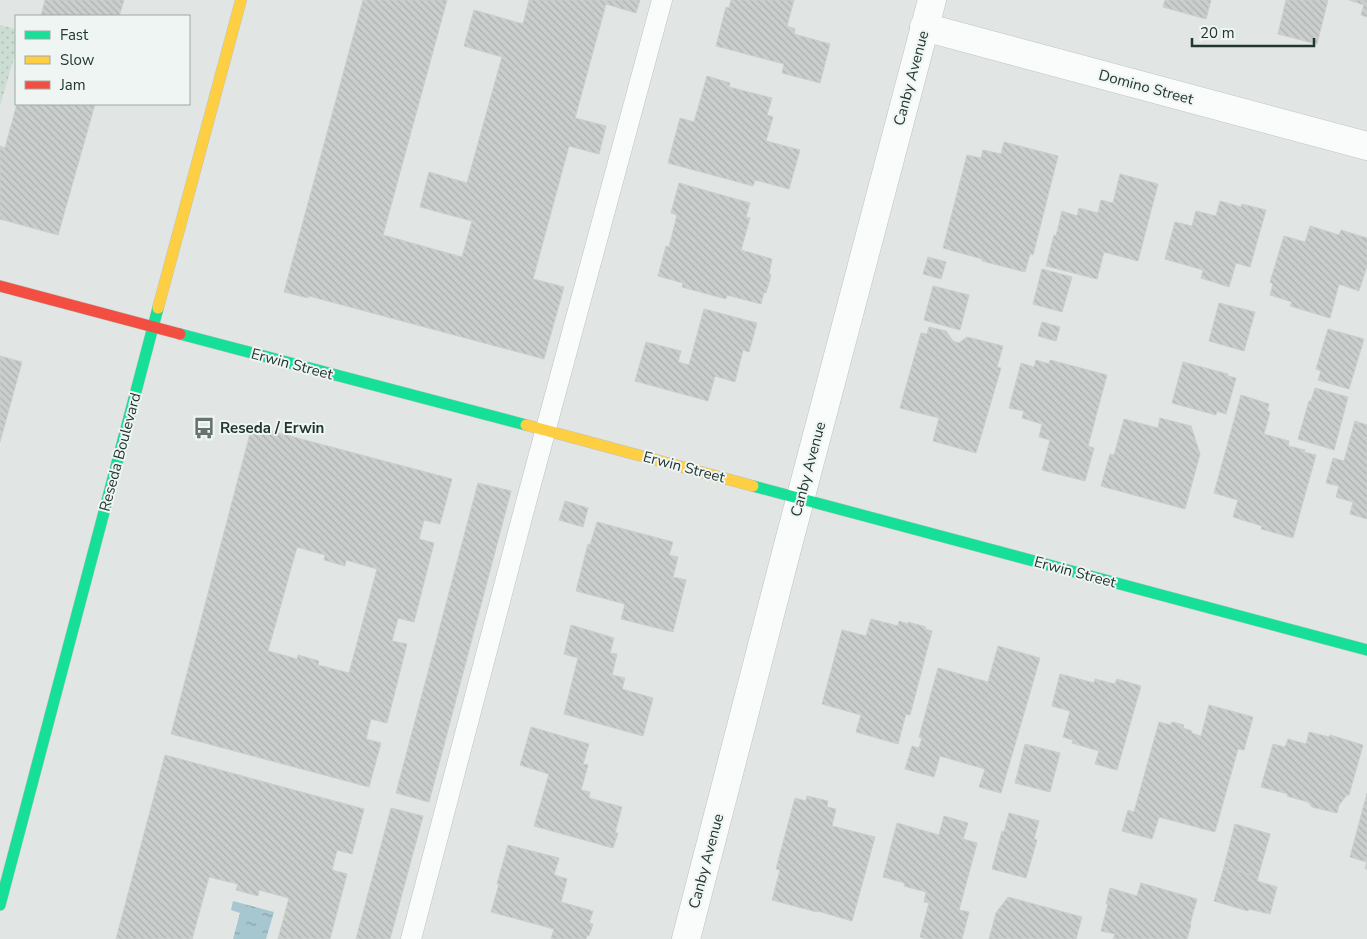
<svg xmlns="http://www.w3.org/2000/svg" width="1367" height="939" viewBox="0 0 1367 939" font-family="'Nunito Sans',sans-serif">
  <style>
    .grass { fill: url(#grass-dots) }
    .water { fill: url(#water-ripples) }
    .building { fill: url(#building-back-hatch); stroke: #cacfcd; fill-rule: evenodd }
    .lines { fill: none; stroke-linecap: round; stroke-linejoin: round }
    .lane-casing { stroke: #bec3c1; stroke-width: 21 }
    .street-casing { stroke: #bec3c1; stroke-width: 29 }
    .fast-casing { stroke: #bec3c1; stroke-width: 12 }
    .slow-casing { stroke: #bec3c1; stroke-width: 12 }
    .jam-casing { stroke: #bec3c1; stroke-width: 12 }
    .lane { stroke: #fafbfb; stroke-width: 20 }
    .street { stroke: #fafbfb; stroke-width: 28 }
    .fast { stroke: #16e098; stroke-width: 11 }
    .slow { stroke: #ffcf43; stroke-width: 11 }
    .jam { stroke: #f24e42; stroke-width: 11 }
    .labels { text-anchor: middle; stroke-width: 4; stroke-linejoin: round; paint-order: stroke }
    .street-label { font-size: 15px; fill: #223632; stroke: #eff5f3 }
    .poi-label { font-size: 15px; font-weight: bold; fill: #223632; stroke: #eff5f3; text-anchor: start }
  </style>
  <defs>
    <pattern id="grass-dots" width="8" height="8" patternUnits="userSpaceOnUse" patternTransform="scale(1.25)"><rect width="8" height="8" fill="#ccded3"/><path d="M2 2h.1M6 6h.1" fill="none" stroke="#afbfb6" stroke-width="1.8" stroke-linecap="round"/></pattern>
    <pattern id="water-ripples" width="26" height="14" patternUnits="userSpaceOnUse" patternTransform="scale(1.25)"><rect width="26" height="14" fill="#a6c6d0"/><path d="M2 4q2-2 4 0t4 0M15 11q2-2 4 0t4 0" fill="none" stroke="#87a2a9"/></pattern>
    <pattern id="building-back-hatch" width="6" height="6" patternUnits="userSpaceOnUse" patternTransform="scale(1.25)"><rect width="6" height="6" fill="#cacfcd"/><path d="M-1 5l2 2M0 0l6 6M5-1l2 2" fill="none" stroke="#adb2b0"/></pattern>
  </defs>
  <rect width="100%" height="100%" fill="#e1e6e4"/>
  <polygon class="grass" points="0,25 16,29 16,51 0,106"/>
  <polygon class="water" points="233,901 274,912 266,939 233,939 240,913 231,910"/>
  <g class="building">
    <polygon points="45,0 124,0 119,16 41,16"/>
    <polygon points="363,0 447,0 383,235 462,257 472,221 420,207 429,172 467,183 502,57 464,46 474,10 523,24 529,0 640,0 636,13 606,4 575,118 606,126 599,154 569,146 533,279 564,287 544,359 309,296 308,298 284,292"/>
    <polygon points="731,0 794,0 787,26 795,29 794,34 830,44 820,83 782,73 784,64 716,46 726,7 729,8"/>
    <polygon points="1165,0 1211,0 1206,19 1163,7"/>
    <polygon points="1286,0 1328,0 1317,44 1278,34"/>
    <polygon points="1349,0 1367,0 1367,17 1361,15 1364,5"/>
    <polygon points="707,76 730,83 729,87 772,98 767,115 773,117 766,141 800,150 789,189 755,180 753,186 668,163 680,118 694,122"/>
    <polygon points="17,104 95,104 58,235 0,219 0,146 5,148"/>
    <polygon points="1004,142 1058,156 1033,255 1030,254 1025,272 982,261 982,259 943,248 967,155 981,158 983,150 1001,154"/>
    <polygon points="1120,174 1158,184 1138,261 1104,252 1097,279 1046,266 1054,235 1056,236 1062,211 1077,216 1079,208 1098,213 1101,200 1113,203"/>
    <polygon points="679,183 750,203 746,217 750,218 741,250 772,259 769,274 771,275 766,293 764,292 761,304 727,295 726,299 682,287 683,283 658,276 666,246 669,247 677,215 671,213"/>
    <polygon points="1220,201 1241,207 1242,204 1266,210 1250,267 1236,263 1229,287 1201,278 1203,270 1165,259 1175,222 1192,226 1196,211 1216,216"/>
    <polygon points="1310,226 1339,235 1341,230 1367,238 1367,266 1359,291 1339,284 1330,318 1290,306 1292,302 1270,295 1273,284 1270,282 1284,236 1305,242"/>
    <polygon points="928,257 946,262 941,279 923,274"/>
    <polygon points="1042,269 1072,277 1062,312 1033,304"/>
    <polygon points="933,286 969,295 960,330 924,320"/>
    <polygon points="1219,303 1255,312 1244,351 1209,341"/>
    <polygon points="704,309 757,323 749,352 743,350 735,382 715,376 708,401 635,381 646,342 681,351 678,362 689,365"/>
    <polygon points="1042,322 1060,327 1056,341 1038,336"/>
    <polygon points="929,327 946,331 953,341 959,343 967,337 1003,346 997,367 1001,368 976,453 933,441 939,418 900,408 921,333 927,334"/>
    <polygon points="1328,329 1364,339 1349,389 1318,380 1321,371 1316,369"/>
    <polygon points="0,356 22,362 0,442"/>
    <polygon points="1036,360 1049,364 1050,360 1107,375 1088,446 1094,448 1085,481 1042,470 1050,440 1039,437 1042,424 1022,418 1024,411 1009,408 1021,363 1034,367"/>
    <polygon points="1183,362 1228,374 1228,376 1236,378 1226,414 1217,411 1216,415 1172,403"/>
    <polygon points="1315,388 1348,397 1334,450 1298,439 1309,401 1311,401"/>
    <polygon points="1241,395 1269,404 1267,411 1270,412 1264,434 1289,441 1288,446 1305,450 1304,452 1316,455 1293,538 1261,529 1262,526 1233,517 1238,500 1214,493"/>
    <polygon points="1160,418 1191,426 1200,454 1185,509 1101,486 1110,454 1114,455 1124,419 1158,428"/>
    <polygon points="1355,421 1367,425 1367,519 1350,514 1353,502 1336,497 1339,486 1326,483 1333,458 1344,461"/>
    <path d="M252 426 452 479 440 524 424 520 419 539 434 543 414 622 398 618 392 641 407 644 387 723 371 719 366 739 381 743 369 787 171 734ZM297 547 325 555 324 560 345 566 346 560 377 569 349 673 318 665 319 661 298 655 297 659 268 651Z"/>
    <polygon points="478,483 511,491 429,802 396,793"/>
    <polygon points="565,501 588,508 583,527 559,520"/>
    <polygon points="597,522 673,542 669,555 678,557 673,577 686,580 673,632 621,619 625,604 576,591 588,544 590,545"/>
    <polygon points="871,619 898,626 899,621 908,624 908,622 926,627 925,629 932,631 910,715 906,714 898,744 856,732 861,715 822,704 842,630 866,636"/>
    <polygon points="571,625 614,638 610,653 617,654 612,675 625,678 622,689 653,698 643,736 564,714 578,658 564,654"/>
    <polygon points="998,646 1040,658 1001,793 979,787 985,769 940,756 934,777 905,769 912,746 919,748 922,738 919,737 938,668 988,682"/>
    <polygon points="1060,674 1094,683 1095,679 1115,684 1117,679 1141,686 1117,770 1095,764 1099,751 1072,743 1073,740 1063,737 1070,711 1052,706"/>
    <polygon points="1209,705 1253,717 1244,750 1238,749 1215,832 1159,817 1152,839 1122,831 1128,810 1134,812 1159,722 1171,725 1172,722 1184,725 1183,728 1192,731 1191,733 1201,736"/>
    <polygon points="531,727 589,744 583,764 588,765 581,790 590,792 589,798 622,807 615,833 618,833 613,848 534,826 549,774 520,765"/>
    <polygon points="1309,732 1329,737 1330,735 1363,745 1349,795 1347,795 1339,805 1337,813 1312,807 1308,802 1287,796 1288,794 1261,787 1273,744 1285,747 1288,739 1306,744"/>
    <polygon points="1025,744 1060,753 1050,792 1015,783"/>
    <polygon points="165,755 364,809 352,854 337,850 332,870 347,874 330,939 278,939 289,898 259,890 258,896 236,890 238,884 209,877 192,939 116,939"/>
    <polygon points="1367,793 1367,869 1365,869 1367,862 1350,857"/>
    <polygon points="807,796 828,801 827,807 836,809 832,826 875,837 852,921 818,911 817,912 772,900 780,870 776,869 795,798 806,801"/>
    <polygon points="391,808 423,816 390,939 356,939"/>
    <polygon points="1009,813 1039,821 1034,839 1037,840 1026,878 992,869 1002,831 1004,832"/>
    <polygon points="944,816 968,823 963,839 977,843 959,910 969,912 962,939 926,939 920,937 929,903 924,902 926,892 904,886 905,883 883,877 897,823 939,835"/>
    <polygon points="1235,824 1270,834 1258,877 1224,867"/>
    <polygon points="508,845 559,858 554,875 567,879 561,902 593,911 589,923 593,924 589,936 587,935 586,939 551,939 554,929 491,912 499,884 497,884"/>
    <polygon points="1224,867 1258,877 1257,881 1277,887 1270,914 1249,909 1248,911 1214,901"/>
    <polygon points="1141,883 1197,899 1190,924 1191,925 1187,939 1113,939 1115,934 1101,931 1108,904 1106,904 1110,888 1137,896"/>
    <polygon points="1008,897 1082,917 1076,939 989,939 996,913"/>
  </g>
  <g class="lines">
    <g class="lane-casing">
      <polyline id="lane" points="411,939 528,495 662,0"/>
    </g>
    <g class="street-casing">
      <g id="street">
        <polyline points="924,27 1367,146"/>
        <polyline points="686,939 787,549 932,0"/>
      </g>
    </g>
    <g class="fast-casing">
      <g id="fast">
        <polyline points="180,334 526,425"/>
        <polyline points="753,486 1367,650"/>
        <polyline points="0,905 158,308"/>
      </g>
    </g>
    <g class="slow-casing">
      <g id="slow">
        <polyline points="158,308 241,0"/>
        <polyline points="526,425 753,486"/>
      </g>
    </g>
    <g class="jam-casing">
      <polyline id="jam" points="0,286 180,334"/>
    </g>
    <use href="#lane" class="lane"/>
    <use href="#street" class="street"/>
    <use href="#fast" class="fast"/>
    <use href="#slow" class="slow"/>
    <use href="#jam" class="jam"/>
  </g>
  <defs>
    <g id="bus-bare" transform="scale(1.725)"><path d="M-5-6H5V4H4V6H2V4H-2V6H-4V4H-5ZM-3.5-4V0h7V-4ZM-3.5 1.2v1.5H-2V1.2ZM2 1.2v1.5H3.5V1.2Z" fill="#657470" stroke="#eff5f3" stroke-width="2.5" paint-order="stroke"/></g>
  </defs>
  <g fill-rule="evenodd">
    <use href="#bus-bare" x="204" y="428"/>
  </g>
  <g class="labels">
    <g class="street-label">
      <text transform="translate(911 78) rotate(-75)" y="5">Canby Avenue</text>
      <text transform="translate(1146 87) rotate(15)" y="5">Domino Street</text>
      <text transform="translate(292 364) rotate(15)" y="5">Erwin Street</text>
      <text transform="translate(120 452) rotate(-75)" y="5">Reseda Boulevard</text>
      <text transform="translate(684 467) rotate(15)" y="5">Erwin Street</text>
      <text transform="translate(808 469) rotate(-75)" y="5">Canby Avenue</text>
      <text transform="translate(1075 572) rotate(15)" y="5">Erwin Street</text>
      <text transform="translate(706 861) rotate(-75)" y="5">Canby Avenue</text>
    </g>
    <g class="poi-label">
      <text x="220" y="433">Reseda / Erwin</text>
    </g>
  </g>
  <rect x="15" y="15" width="175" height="90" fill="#eff5f3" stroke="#9da9a6"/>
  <rect x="25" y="31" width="25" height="8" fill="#16e098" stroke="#9da9a6"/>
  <text x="60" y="40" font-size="15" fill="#223632">Fast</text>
  <rect x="25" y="56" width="25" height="8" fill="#ffcf43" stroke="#9da9a6"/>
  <text x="60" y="65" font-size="15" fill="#223632">Slow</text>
  <rect x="25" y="81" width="25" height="8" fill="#f24e42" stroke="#9da9a6"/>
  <text x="60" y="90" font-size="15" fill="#223632">Jam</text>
  <path d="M1192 38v8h122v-8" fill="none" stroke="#223632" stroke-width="2.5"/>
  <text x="1200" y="38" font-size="15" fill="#223632" stroke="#eff5f3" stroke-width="4" paint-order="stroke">20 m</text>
</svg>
